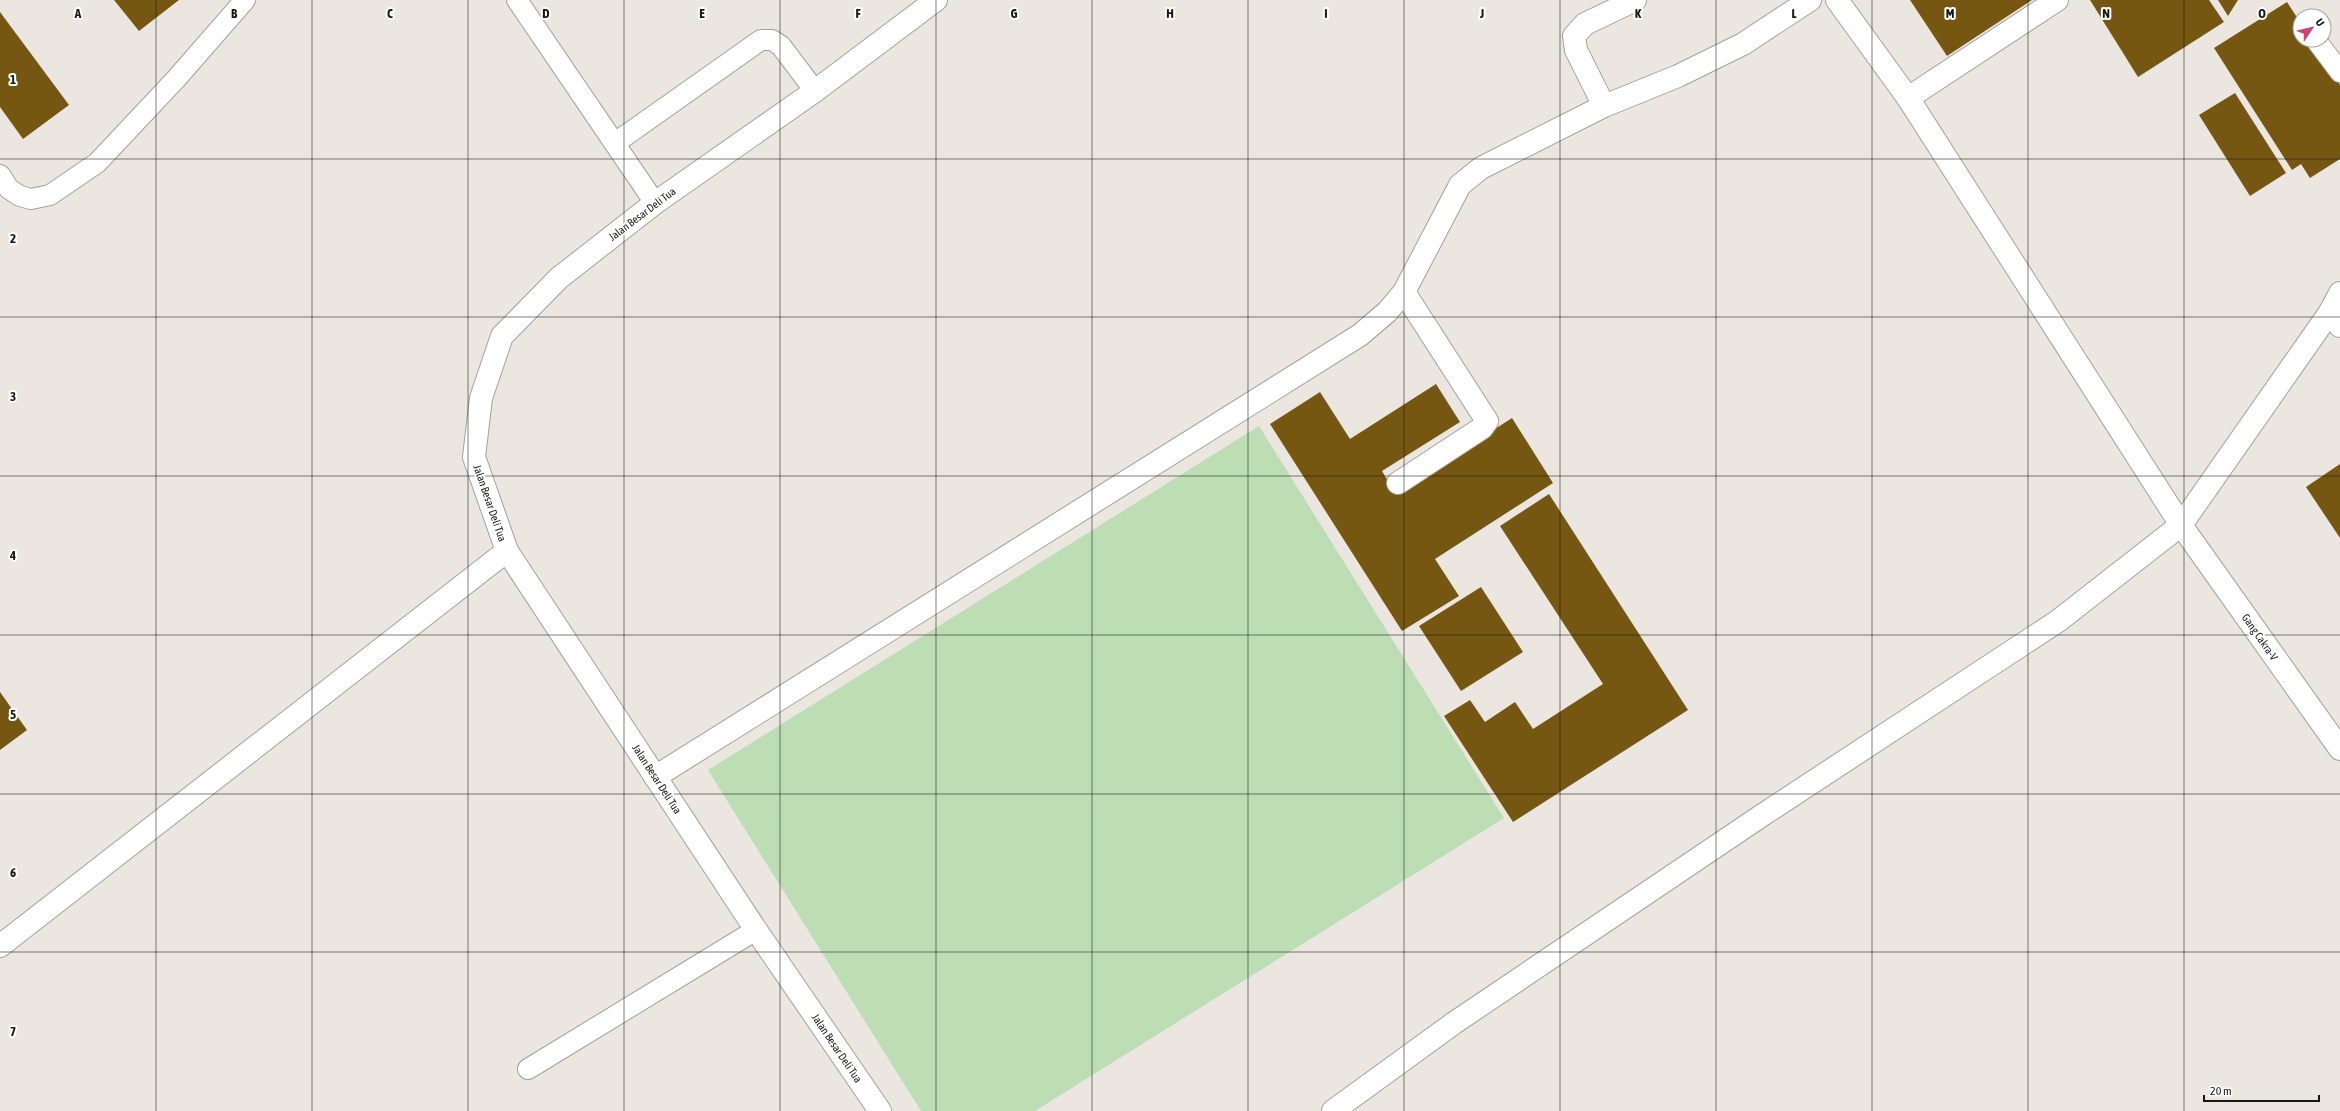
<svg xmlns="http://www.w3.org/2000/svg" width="2340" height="1111" viewBox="0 0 2340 1111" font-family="'Asap Condensed',sans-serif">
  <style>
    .grass { fill: #bddeb5 }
    .building { fill: #765711 }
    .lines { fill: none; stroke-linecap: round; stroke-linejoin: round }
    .service-casing { stroke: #a5a19a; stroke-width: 22 }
    .minor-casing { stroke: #a5a19a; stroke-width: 24 }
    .primary-casing { stroke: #a5a19a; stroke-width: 24 }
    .service { stroke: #fff; stroke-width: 20 }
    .minor { stroke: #fff; stroke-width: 22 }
    .primary { stroke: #fff; stroke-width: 22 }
    .grid { fill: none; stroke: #181714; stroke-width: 1; stroke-opacity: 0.55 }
    .labels { text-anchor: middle; stroke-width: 4; stroke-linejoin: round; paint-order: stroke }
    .street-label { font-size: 11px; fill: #181714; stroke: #fff }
    .grid-label { font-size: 13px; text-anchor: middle; font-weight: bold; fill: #181714; stroke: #fff; stroke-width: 4; stroke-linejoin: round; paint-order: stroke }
  </style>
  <rect width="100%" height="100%" fill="#ebe7e0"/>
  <polygon class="grass" points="1259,426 1504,818 1035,1111 921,1111 708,770"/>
  <g class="building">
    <polygon points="114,0 179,0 139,31"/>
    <polygon points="1910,0 2032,0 1947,56"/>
    <polygon points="2090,0 2209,0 2224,22 2138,77"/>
    <polygon points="2218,0 2238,0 2228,16"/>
    <polygon points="2287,2 2300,22 2300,40 2311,40 2340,85 2340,159 2310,178 2301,164 2292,170 2214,48"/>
    <polygon points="0,12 69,105 23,139 0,107"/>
    <polygon points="2235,93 2286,173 2250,196 2199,115"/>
    <polygon points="1436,384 1460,422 1382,471 1395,493 1512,418 1553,483 1435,559 1459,596 1402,631 1270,424 1320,392 1350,439"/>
    <polygon points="2340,464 2340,538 2306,487"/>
    <polygon points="1549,494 1688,710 1513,822 1444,716 1470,700 1485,722 1515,702 1533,729 1603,684 1500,526"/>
    <polygon points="1481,587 1523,652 1461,691 1419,626"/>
    <polygon points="0,692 27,730 0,750"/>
  </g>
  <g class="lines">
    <g class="service-casing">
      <g id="service">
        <polyline points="517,0 655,203"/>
        <polyline points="2316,40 2340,72"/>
        <polyline points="615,143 761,40 772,40 781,46 815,91"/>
        <polyline points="0,175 9,189 20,196 31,199 50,195 97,163 176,79 245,0"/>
        <polyline points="528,1069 756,930"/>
      </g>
    </g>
    <g class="minor-casing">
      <g id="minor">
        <polyline points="1837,0 1908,98 2181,525 2340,749"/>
        <polyline points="1908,98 2057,0"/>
        <polyline points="1604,106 1576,50 1574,36 1585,24 1635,0"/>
        <polyline points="2330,312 2340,326"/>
        <polyline points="1398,483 1482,428 1487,421 1404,292"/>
        <polyline points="655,777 1360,335 1387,312 1404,292 1460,185 1481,168 1604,106 1678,76 1743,44 1810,0"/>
        <polyline points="0,946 507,551"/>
      </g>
    </g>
    <g class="primary-casing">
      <g id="primary">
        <polyline points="880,1111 756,930 507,551 474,457 481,398 502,336 559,278 655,203 815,91 936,0"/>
        <polyline points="1333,1111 1454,1023 1764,814 2058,621 2181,525 2330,312 2340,293"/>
      </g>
    </g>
    <use href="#service" class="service"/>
    <use href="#minor" class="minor"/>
    <use href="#primary" class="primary"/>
  </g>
  <path class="grid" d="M156 0V1111M312 0V1111M468 0V1111M624 0V1111M780 0V1111M936 0V1111M1092 0V1111M1248 0V1111M1404 0V1111M1560 0V1111M1716 0V1111M1872 0V1111M2028 0V1111M2184 0V1111M0 159H2340M0 317H2340M0 476H2340M0 635H2340M0 794H2340M0 952H2340"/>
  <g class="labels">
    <g class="street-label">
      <text transform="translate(642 214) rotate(-37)" y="4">Jalan Besar Deli Tua</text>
      <text transform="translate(490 503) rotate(71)" y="4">Jalan Besar Deli Tua</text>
      <text transform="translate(2260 637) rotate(55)" y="4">Gang Cakra-V</text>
      <text transform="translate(657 779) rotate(57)" y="4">Jalan Besar Deli Tua</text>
      <text transform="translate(837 1048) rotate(56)" y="4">Jalan Besar Deli Tua</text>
    </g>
  </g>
  <g class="grid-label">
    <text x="78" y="18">A</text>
    <text x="234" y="18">B</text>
    <text x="390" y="18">C</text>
    <text x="546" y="18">D</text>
    <text x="702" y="18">E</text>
    <text x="858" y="18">F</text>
    <text x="1014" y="18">G</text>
    <text x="1170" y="18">H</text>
    <text x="1326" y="18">I</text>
    <text x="1482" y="18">J</text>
    <text x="1638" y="18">K</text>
    <text x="1794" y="18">L</text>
    <text x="1950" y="18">M</text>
    <text x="2106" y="18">N</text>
    <text x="2262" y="18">O</text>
    <text x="13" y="84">1</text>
    <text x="13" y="243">2</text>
    <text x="13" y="401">3</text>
    <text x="13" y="560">4</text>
    <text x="13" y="719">5</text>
    <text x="13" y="877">6</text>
    <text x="13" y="1036">7</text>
  </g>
  <g transform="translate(2312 28) rotate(55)"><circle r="19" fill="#ffffff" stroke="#a3a2a1"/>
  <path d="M0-3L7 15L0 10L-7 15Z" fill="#cf4377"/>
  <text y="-6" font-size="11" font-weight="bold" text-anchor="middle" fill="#181714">U</text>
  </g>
  <path d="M2204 1095v6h115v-6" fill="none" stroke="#181714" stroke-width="2"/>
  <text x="2210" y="1095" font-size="12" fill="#181714" stroke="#ffffff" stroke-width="3" paint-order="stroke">20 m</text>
</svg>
